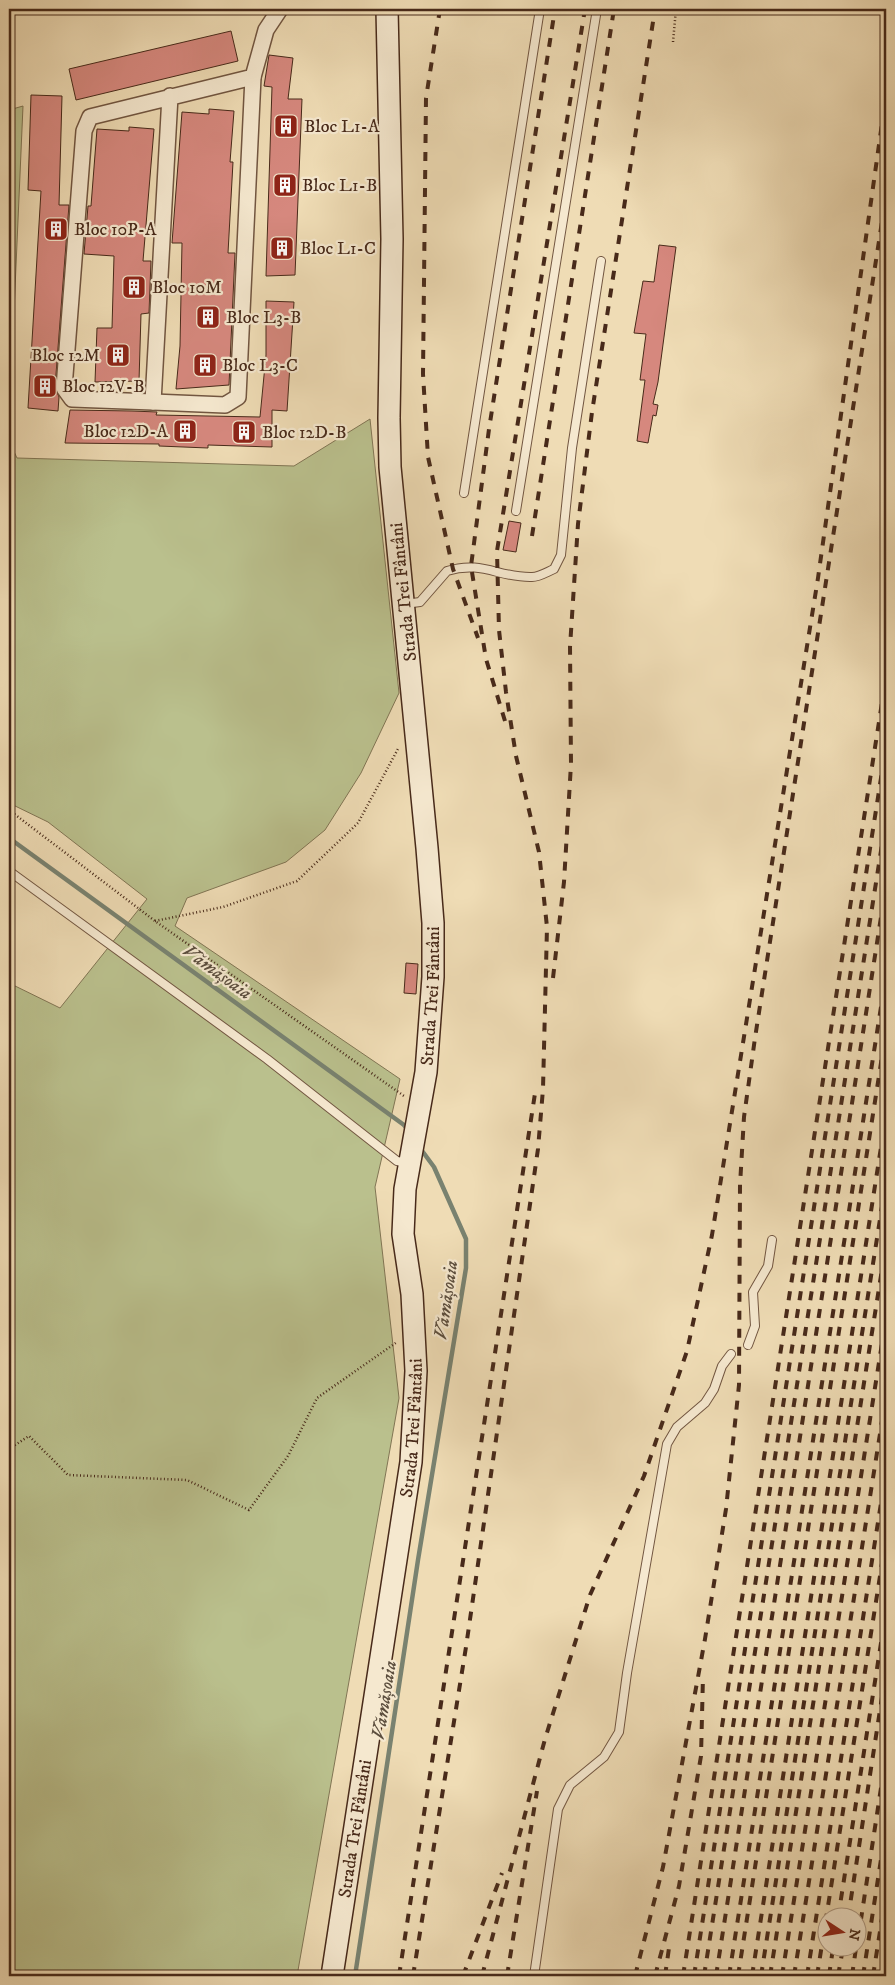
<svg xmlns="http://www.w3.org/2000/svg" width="895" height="1985" viewBox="0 0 895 1985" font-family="'IM FELL DW Pica',serif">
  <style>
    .green { fill: #bac08d; stroke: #817554 }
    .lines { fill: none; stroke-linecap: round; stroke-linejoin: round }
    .stream { stroke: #798270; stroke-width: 4.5 }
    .building { fill: #d6887e; stroke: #482a1a }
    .service-casing { stroke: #725641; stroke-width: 10 }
    .minor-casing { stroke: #725641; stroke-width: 18 }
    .secondary-casing { stroke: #482a1a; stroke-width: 24 }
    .path { stroke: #482a1a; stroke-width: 2.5; stroke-dasharray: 1 2.5; stroke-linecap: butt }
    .service { stroke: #f5e8cf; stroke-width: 8 }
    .minor { stroke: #f5e8cf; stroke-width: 15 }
    .secondary { stroke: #f5e8cf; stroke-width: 21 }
    .rail { stroke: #482a1a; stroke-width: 4; stroke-dasharray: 9 9; stroke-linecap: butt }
    .labels { text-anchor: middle; stroke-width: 4.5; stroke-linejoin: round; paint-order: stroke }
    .poi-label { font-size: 18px; fill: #482a1a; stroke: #f5e8cf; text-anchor: start }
    .street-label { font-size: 18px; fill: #482a1a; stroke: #f5e8cf }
    .water-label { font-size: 19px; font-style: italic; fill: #5c4e3e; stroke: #f5e8cf }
  </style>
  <rect width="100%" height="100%" fill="#efdcb5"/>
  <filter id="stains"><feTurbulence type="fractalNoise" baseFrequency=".004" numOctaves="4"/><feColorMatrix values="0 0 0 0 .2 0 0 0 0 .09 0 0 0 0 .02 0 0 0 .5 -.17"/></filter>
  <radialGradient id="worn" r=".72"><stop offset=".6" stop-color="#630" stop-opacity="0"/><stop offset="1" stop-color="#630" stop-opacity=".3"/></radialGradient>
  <g class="green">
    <polygon points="23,106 9,426 9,110"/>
    <polygon points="370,419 399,693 361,773 325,830 286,862 187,898 175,926 400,1079 375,1187 399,1398 297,1976 9,1976 9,983 60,1008 147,899 48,822 9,803 9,441 17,458 294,466"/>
  </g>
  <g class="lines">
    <g class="stream">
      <polyline points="9,838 404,1125 409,1131"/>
      <polyline points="355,1976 418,1560 466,1268 466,1239 434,1167 420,1148"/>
    </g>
  </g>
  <g class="building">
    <polygon points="231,31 238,61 76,100 69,69"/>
    <polygon points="269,55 293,58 288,99 302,99 295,275 266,276 272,87 264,86"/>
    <polygon points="31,95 62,96 59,205 69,205 55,387 59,397 58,411 28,408 41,191 28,190"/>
    <polygon points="209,109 234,111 230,162 233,162 228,253 235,253 229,385 176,389 180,346 182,243 172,243 182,112 209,114"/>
    <polygon points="129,127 154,129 143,261 151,261 149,313 141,314 139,381 95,382 97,328 112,328 114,256 84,254 88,206 91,206 97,129 129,131"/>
    <polygon points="659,245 676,247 658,382 653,404 658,405 656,416 653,415 648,443 637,441 645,380 640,380 646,334 634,333 643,281 654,282"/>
    <polygon points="266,301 294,302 287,411 272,410 272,447 208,445 208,448 159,446 159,444 65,443 70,410 132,411 157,412 156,415 260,417 266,355"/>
    <polygon points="509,521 521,523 516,552 503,550"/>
    <polygon points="406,963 418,964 416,994 404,993"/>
  </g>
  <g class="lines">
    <g class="service-casing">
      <g id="service">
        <polyline points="464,493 540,9"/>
        <polyline points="516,511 597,9"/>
        <path d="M405 604 420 602 447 571C482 560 499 578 532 577 539 577 547 572 554 569L561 555 572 448 601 261"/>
        <polyline points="9,871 267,1059 397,1161 407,1163"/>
        <polyline points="748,1345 755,1326 753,1292 768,1266 772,1240"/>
        <polyline points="534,1976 558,1809 570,1785 604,1757 619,1732 627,1673 667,1444 677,1427 705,1403 714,1389 722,1366 731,1354"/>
      </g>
    </g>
    <g class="minor-casing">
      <g id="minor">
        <polyline points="170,96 153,402 72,399 64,388 84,131 90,117 253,77 266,30 280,9"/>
        <polyline points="153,402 225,405 238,397 253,77"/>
      </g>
    </g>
    <g class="secondary-casing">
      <g id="secondary">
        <path id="s1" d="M332 1976 411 1462 416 1371 412 1294 403 1234 405 1189 426 1072 433 977V923L427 848 390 467 389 418 392 239 387 9"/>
      </g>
    </g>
    <g class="path">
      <polyline points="673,42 676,9"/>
      <polyline points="9,810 155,921 404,1096"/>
      <polyline points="155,921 223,907 297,881 358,823 399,747"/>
      <polyline points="9,1449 29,1436 68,1475 187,1480 249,1510 288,1456 317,1398 397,1342"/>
    </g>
    <use href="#service" class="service"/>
    <use href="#minor" class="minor"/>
    <use href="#secondary" class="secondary"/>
    <g class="rail">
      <polyline points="440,9 426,98 423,374 428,457 453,569 478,638"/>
      <polyline points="532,536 614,9"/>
      <polyline points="505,721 486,659 471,566 489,429 555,9"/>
      <polyline points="553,978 564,882 571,764 570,647 578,524 592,412 655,9"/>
      <polyline points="838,1918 886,1611"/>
      <polyline points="848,1918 886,1671"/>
      <polyline points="858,1939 886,1755"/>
      <polyline points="399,1976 536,1087"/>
      <polyline points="413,1976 466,1647 538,1149 543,1089 547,927 539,852 516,756 506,692 499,630 497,551 585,9"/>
      <polyline points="463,1976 502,1873"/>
      <polyline points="482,1976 545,1739 590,1595 644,1476 687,1351 712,1235 818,578 886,95"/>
      <polyline points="507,1976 537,1791"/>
      <polyline points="635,1976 663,1867 705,1639 726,1509 739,1385 740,1185 744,1117 755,1038 886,196"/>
      <polyline points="655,1976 679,1886 701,1756 703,1676"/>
      <polyline points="665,1976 669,1948"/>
      <polyline points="683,1976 886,677"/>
      <polyline points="694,1976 886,746"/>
      <polyline points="704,1976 886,819"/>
      <polyline points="716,1976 886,885"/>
      <polyline points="729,1976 886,975"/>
      <polyline points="738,1976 886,1031"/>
      <polyline points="752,1976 886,1115"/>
      <polyline points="761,1976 886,1181"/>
      <polyline points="770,1976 886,1244"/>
      <polyline points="782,1976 886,1318"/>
      <polyline points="794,1976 886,1396"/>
      <polyline points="807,1976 886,1471"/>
      <polyline points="817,1976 886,1538"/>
      <polyline points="829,1976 833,1948"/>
      <polyline points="838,1976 843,1948"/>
      <polyline points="852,1976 856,1948"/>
      <polyline points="863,1976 886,1827"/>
      <polyline points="873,1976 886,1893"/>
      <polyline points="883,1976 886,1957"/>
    </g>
  </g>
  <defs>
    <g id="building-square" transform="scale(1.25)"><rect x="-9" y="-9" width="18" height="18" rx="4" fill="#8f2418" stroke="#f5e8cf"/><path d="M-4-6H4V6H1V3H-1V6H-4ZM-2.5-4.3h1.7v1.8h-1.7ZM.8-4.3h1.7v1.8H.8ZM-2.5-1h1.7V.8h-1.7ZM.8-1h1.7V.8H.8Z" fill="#fff"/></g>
  </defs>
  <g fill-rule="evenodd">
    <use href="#building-square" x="286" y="126"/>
    <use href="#building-square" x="285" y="185"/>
    <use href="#building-square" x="56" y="229"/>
    <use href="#building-square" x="282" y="248"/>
    <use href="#building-square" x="134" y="287"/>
    <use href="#building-square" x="208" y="317"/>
    <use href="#building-square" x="118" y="355"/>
    <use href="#building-square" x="205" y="365"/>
    <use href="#building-square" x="45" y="386"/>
    <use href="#building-square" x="185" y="431"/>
    <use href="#building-square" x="244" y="432"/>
  </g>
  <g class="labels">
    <g class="poi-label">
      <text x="304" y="132">Bloc L1-A</text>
      <text x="302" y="191">Bloc L1-B</text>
      <text x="74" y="235">Bloc 10P-A</text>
      <text x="300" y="254">Bloc L1-C</text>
      <text x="152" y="293">Bloc 10M</text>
      <text x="226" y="323">Bloc L3-B</text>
      <text x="100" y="361" text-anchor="end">Bloc 12M</text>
      <text x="222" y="371">Bloc L3-C</text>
      <text x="62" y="392">Bloc 12V-B</text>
      <text x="168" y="437" text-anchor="end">Bloc 12D-A</text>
      <text x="262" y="438">Bloc 12D-B</text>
    </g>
    <g class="street-label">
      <text transform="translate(403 592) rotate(-96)" y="6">Strada Trei Fântâni</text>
      <text dy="6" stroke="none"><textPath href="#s1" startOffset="989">Strada Trei Fântâni</textPath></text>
      <text dy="6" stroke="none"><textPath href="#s1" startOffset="554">Strada Trei Fântâni</textPath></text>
      <text dy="6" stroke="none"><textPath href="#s1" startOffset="149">Strada Trei Fântâni</textPath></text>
    </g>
    <g class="water-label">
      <text transform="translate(218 971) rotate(36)" y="7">Vămășoaia</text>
      <text transform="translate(445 1300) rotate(-82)" y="7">Vămășoaia</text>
      <text transform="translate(383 1700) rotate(-81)" y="7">Vămășoaia</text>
    </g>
  </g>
  <rect width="895" height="1985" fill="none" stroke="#efdcb5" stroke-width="30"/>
  <rect x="10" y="10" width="875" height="1965" fill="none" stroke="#482a1a" stroke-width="2.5"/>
  <rect x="15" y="15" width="865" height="1955" fill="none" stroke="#482a1a"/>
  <g transform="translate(842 1932) rotate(102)"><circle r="24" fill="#f5e8cf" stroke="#b09c87"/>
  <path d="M0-4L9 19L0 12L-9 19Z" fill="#8f2418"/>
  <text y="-8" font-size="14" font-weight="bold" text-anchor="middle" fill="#482a1a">N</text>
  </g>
  <rect width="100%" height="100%" filter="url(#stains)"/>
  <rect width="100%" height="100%" fill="url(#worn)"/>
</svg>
